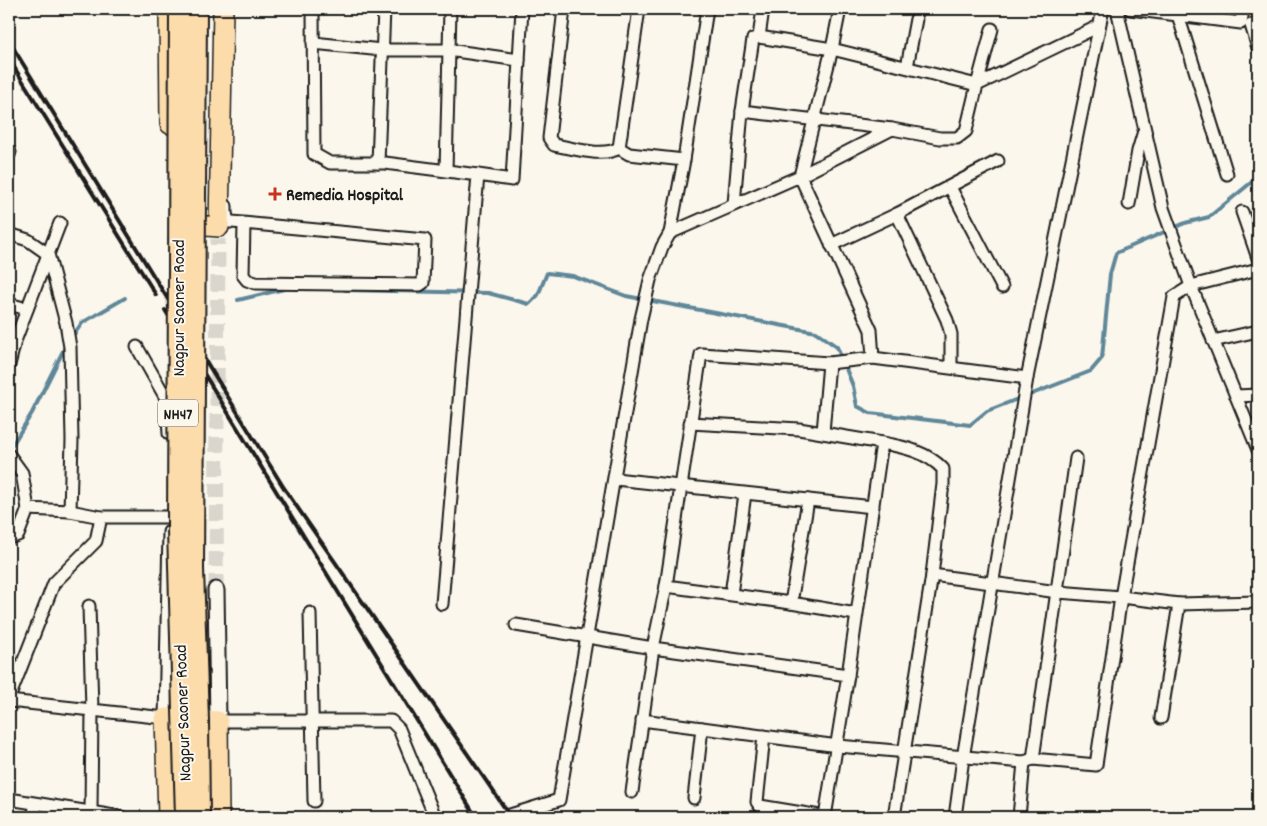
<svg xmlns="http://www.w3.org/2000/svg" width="1267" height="826" viewBox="0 0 1267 826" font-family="Dekko,sans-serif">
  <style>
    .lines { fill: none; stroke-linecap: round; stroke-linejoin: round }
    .stream { stroke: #5f8799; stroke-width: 4 }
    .tertiary-tunnel { stroke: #dad6cd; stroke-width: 15; stroke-dasharray: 15 8; stroke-linecap: butt }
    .minor-casing { stroke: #1c1c1c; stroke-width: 15 }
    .tertiary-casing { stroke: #1c1c1c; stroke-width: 19 }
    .primary-casing { stroke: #1c1c1c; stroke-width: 22 }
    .minor { stroke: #fbf7ec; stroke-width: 11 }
    .tertiary { stroke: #fbf7ec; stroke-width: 15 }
    .primary { stroke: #fddcac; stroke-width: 19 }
    .rail { stroke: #1c1c1c; stroke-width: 4 }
    .trunk-bridge-casing { stroke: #1c1c1c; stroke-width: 24; stroke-linecap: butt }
    .trunk-bridge { stroke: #fddcac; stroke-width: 20 }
    .poi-dot { fill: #c8321e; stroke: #fbf7ec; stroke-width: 2 }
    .labels { text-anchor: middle; stroke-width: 4; stroke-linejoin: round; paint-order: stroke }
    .shield { fill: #fbf7ec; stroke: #5f5e5a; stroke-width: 1 }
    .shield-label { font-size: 16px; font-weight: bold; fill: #1c1c1c }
    .poi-label { font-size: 18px; font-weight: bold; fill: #1c1c1c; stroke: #fbf7ec; text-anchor: start }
    .street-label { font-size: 18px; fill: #1c1c1c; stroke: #fbf7ec }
  </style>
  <rect width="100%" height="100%" fill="#fbf7ec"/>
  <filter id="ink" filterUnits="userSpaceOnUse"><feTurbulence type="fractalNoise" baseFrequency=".02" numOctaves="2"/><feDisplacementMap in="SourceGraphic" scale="10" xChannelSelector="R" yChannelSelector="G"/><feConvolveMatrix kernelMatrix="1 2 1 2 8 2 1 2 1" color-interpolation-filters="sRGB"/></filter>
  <g filter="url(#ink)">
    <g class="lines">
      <g class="stream">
        <polyline points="345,290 488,293 529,304 538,295 547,273 573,276 626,296 816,332 837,347 853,386 857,406 870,413 970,425 987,411 1020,398"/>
        <polyline points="238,300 288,288"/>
        <polyline points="72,337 82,323 125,298"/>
        <polyline points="1027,396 1091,371 1102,358 1110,274 1116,253 1185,223 1209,217 1258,177"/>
        <polyline points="9,450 32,413 66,345"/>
      </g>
      <polyline class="tertiary-tunnel" points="216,590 218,239"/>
      <g class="minor-casing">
        <g id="minor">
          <polyline points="313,9 314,154 330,163 385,163 478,175"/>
          <path d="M564 9 549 138 554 145C573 148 602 158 619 148"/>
          <polyline points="639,9 619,148 629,154 684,160"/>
          <polyline points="1117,9 1163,208 1191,286 1258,450"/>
          <polyline points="1130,9 1241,23 1243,9"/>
          <polyline points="1178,15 1227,174"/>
          <polyline points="1251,25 1258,48"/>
          <polyline points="759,37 763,9"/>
          <polyline points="313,43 382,50 448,50 519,60"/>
          <polyline points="907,67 916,19"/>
          <polyline points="977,85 1099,26"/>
          <polyline points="977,85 992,29"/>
          <polyline points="742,111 892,129"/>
          <polyline points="9,155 10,152"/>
          <polyline points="378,163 384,9"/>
          <polyline points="446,171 450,9"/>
          <polyline points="950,187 1002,287"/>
          <polyline points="734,204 742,111 753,39 759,37 832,49 977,85 966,131 957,138 940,138 892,129 800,176 832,49 840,9"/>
          <polyline points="1129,204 1138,151 1144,131"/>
          <polyline points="226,206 226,213 228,222 232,222 425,240 423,283 420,285 255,283 247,280 243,275 244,224"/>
          <polyline points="1242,212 1258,258"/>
          <polyline points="897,214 947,320 951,334 951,367"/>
          <polyline points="670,233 800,176 871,330 873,358"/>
          <polyline points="9,234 28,240 48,254 66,323 70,347 72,440 70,511"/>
          <polyline points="831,245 897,214 998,161"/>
          <polyline points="9,304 27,309"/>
          <polyline points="1213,341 1258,331"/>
          <polyline points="137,347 167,400 169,434"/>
          <polyline points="9,365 15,341 60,223"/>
          <polyline points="1236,396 1258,395"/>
          <polyline points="690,423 799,429 882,443"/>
          <polyline points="823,432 829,363"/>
          <polyline points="9,455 22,473 28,509 70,511 101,517 169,517"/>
          <polyline points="615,479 873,507"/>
          <polyline points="9,538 18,535 28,509"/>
          <polyline points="932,575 1058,592 1121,597 1179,604 1258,602"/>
          <polyline points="666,586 791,603 856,614"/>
          <polyline points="731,594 745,494"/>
          <polyline points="791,603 808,500"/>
          <polyline points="442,604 478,175 512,180 522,9"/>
          <polyline points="89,606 92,709 91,813"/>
          <polyline points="310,613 314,801"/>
          <polyline points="516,625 653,648 848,675"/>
          <polyline points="9,698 54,583 96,541 101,517"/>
          <polyline points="9,701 165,718 169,532"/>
          <polyline points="1161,718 1179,604"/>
          <polyline points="642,720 838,746 1024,762 1033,759 1096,765 1121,597 1174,297 1191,286 1258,269"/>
          <polyline points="218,721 391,721 399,729 435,817"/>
          <polyline points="764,736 757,802 760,806 826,817"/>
          <polyline points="1033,759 1076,458"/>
          <polyline points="632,792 653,648 666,586 701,354 829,363 873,358 1027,378"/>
          <polyline points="694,798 702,728"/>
          <polyline points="9,799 121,817"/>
          <polyline points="510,815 559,800 641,319 650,280 662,247 670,233 684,160 707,9"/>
          <polyline points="33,817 36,804"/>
          <path d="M825 817 848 675 882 443C905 447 927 452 943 469V484L932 575 894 817"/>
          <polyline points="955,817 963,758 1027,378 1103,9"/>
          <polyline points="1019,817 1024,762"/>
        </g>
      </g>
      <g class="tertiary-casing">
        <polyline id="tertiary" points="216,590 218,721"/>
      </g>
      <g class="primary-casing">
        <g id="primary">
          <polyline points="169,9 170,124"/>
          <polyline points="181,224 219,227 223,9"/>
          <polyline points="168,817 165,718 218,721 219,817"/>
        </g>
      </g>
      <use href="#minor" class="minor"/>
      <use href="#tertiary" class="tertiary"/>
      <use href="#primary" class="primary"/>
      <g class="rail">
        <polyline points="9,41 284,488 511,817"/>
        <polyline points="9,59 156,295"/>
        <polyline points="165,310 476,817"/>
      </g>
      <g class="trunk-bridge-casing">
        <g id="trunk-bridge">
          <polyline points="180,9 178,530 186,817"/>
          <polyline points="196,9 193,569 198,720 199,817"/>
        </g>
      </g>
      <use href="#trunk-bridge" class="trunk-bridge"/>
    </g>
  </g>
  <path class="poi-dot" d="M272.5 186.5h5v5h5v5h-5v5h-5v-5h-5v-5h5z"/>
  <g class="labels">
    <rect class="shield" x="158" y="399.5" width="40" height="27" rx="4"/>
    <g class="shield-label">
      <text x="178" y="419">NH47</text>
    </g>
    <g class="poi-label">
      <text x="286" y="200">Remedia Hospital</text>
    </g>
    <g class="street-label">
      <text transform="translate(178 308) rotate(-90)" y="6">Nagpur Saoner Road</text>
      <text transform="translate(182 713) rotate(-92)" y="6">Nagpur Saoner Road</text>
    </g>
  </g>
  <rect width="1267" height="826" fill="none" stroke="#fbf7ec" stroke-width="30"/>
  <rect x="15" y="15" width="1237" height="796" fill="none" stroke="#1c1c1c" stroke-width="2" filter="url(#ink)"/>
</svg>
